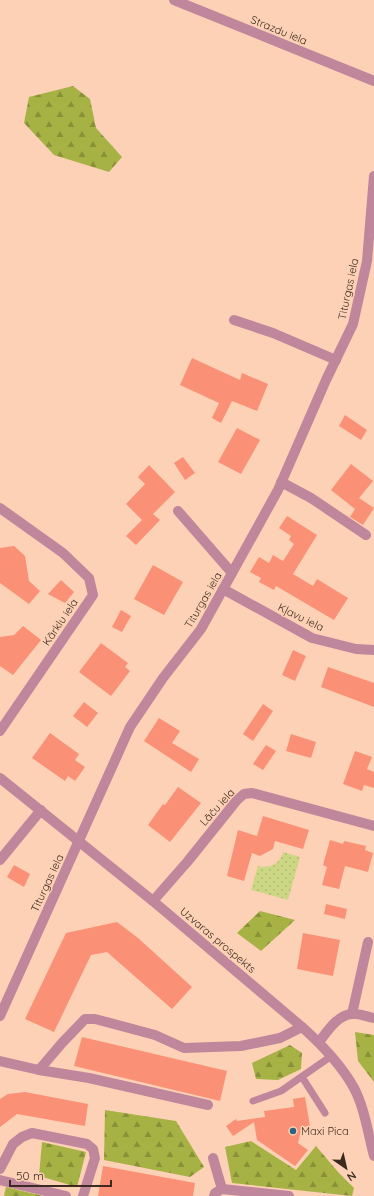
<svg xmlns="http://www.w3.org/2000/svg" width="374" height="1196" viewBox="0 0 374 1196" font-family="Quicksand,sans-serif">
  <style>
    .grass { fill: url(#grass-dots) }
    .forest { fill: url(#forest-firs) }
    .building { fill: #fa9075 }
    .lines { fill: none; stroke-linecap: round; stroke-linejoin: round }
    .service { stroke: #c0869c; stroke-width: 7 }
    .minor { stroke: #c0869c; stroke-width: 10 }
    .poi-dot { fill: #2f6480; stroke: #fdd1b5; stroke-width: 1.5 }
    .labels { text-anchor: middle; stroke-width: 3; stroke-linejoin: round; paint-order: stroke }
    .street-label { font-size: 11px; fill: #3b2a1f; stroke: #fdd1b5 }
    .poi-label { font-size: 11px; fill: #3b2a1f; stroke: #fdd1b5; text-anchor: start }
  </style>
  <defs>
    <pattern id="grass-dots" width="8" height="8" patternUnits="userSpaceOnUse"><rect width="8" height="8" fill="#ccd784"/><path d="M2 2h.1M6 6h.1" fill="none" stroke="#b0b972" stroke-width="1.8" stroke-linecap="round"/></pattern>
    <pattern id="forest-firs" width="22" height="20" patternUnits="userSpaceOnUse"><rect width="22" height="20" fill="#a7b244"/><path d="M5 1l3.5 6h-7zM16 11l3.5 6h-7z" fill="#899138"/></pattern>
  </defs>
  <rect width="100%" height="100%" fill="#fdd1b5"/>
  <path class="grass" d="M283 852 300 857 288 900 251 890 258 866C270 869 280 864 283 852Z"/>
  <g class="forest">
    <polygon points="73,86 90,99 96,128 122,157 109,172 54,155 24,123 29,97"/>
    <polygon points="260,911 295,920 261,951 237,933"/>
    <polygon points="355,1032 374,1035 374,1082 358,1061"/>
    <polygon points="290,1045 302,1053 301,1069 278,1080 256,1079 252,1063"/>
    <polygon points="105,1110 176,1121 204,1167 190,1177 104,1160"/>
    <polygon points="251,1141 296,1170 316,1146 338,1172 354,1188 352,1196 232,1183 225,1147"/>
    <polygon points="42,1142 86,1152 77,1187 39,1176"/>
    <polygon points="6,1187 43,1196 4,1196"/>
  </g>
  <g class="building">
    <polygon points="192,358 240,380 242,373 268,384 257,411 232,401 221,423 212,418 219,403 180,385"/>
    <polygon points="345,415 367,430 361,440 339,426"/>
    <polygon points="237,428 260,440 241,474 218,462"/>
    <polygon points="183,457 195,473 185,480 174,463"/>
    <polygon points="351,464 373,481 359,498 374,508 363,525 350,517 355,509 331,490"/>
    <polygon points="149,465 175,492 153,514 160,520 136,545 126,536 142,520 126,504 145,484 138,477"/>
    <polygon points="287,516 317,535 293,574 313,586 317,579 348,598 334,620 276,586 274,590 259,582 261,578 250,572 259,557 269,563 273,555 283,561 294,544 289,540 291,536 279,528"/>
    <polygon points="14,546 25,556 29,581 40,591 29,604 0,583 0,548"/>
    <polygon points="153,565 183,582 164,615 134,599"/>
    <polygon points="61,580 74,592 65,603 48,594"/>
    <polygon points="121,610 131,616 122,632 112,627"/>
    <polygon points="23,626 41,640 13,675 0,666 0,637 14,635"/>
    <polygon points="101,643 128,663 125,667 130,671 111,696 79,672"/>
    <polygon points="293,650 306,656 295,681 282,675"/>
    <polygon points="328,667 374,683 374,707 321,687"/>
    <polygon points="84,702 98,713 87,727 73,716"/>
    <polygon points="263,704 273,711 253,741 243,734"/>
    <polygon points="159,718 180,731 172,743 199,759 191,772 144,741"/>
    <polygon points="50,733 79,754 75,760 85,767 75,781 68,776 65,781 32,758"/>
    <polygon points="291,734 316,742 311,758 286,751"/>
    <polygon points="266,745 276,751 263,770 253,764"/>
    <polygon points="355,751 372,757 367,769 374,772 374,788 364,785 362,791 343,784"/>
    <polygon points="178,787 201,803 170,842 148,825 163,804 165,805"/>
    <polygon points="263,816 309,830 303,849 275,841 273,849 260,856 252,853 244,881 227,876 238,830 257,836"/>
    <polygon points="330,840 343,844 344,841 366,846 365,850 373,853 368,872 345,866 339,889 322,885 327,867 323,865"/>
    <polygon points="14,865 30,874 24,887 7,877"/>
    <polygon points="326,904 347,909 345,919 324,914"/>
    <polygon points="117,922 138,938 192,987 172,1009 107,952 91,955 54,1032 25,1019 66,933"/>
    <polygon points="303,933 340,940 333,976 297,969"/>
    <polygon points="82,1037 227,1071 220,1101 74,1066"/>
    <polygon points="25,1092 88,1104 85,1126 17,1114 0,1127 0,1099 8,1094"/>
    <polygon points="305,1097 310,1126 302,1127 298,1143 308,1150 295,1166 257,1140 254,1122 233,1136 226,1126 236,1119 237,1121 265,1117 264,1111 294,1107 293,1099"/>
    <polygon points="103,1166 195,1183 193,1196 98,1196"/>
  </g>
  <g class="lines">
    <g class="service">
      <polyline points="302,1077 325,1113"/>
      <polyline points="253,1101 281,1091 330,1057"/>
    </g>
    <g class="minor">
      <polyline points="174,0 374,81"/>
      <polyline points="234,320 273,333 336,360"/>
      <polyline points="281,482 311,498 366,535"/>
      <polyline points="0,508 63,553 89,578 93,595 0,731"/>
      <polyline points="178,511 232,573"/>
      <polyline points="223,589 312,638 356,649 374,650"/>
      <path d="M0 778 153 901 302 1027C321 1044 342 1066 354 1088 365 1109 368 1134 374 1156"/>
      <polyline points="0,860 41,810"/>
      <polyline points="153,901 188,861 237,800 244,794 252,793 374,826"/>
      <polyline points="352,1014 368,942"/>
      <polyline points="0,1016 130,727 163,678 201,629 278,490 326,380 353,324 367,261 374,176"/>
      <path d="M319 1042C327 1032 337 1015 352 1014 359 1013 367 1017 374 1018"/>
      <polyline points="0,1061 39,1070 89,1078 208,1105"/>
      <polyline points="39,1070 62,1043 85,1019 95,1019 155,1035 184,1048 241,1046 280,1038 302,1027"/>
      <polyline points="213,1158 222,1189"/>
      <polyline points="0,1169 13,1144 22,1137 32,1133 87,1144 93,1149 95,1158 83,1196"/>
      <polyline points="0,1180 66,1196"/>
      <polyline points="214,1196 215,1193 222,1189 289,1196"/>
    </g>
  </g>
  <circle class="poi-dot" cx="293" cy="1131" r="4"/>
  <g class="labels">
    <g class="street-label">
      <text transform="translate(279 30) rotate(22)" y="4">Strazdu iela</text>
      <text transform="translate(348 289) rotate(-78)" y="4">Titurgas iela</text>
      <text transform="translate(203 600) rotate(-60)" y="4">Titurgas iela</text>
      <text transform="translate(301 617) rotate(26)" y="4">Kļavu iela</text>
      <text transform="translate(60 622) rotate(-56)" y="4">Kārklu iela</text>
      <text transform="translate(217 807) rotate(-48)" y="4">Lāču iela</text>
      <text transform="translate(47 883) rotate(-65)" y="4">Titurgas iela</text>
      <text transform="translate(218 940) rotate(40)" y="4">Uzvaras prospekts</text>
    </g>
    <g class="poi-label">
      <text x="301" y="1135">Maxi Pica</text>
    </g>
  </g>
  <g transform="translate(346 1168) rotate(146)" stroke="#fdd1b5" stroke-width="3" paint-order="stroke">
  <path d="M0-3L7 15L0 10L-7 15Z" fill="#3b2a1f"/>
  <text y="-6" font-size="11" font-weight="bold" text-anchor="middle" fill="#3b2a1f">N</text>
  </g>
  <path d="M10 1180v6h101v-6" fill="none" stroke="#3b2a1f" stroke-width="2"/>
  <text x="16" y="1180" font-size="12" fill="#3b2a1f" stroke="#fdd1b5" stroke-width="3" paint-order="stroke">50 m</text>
</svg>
